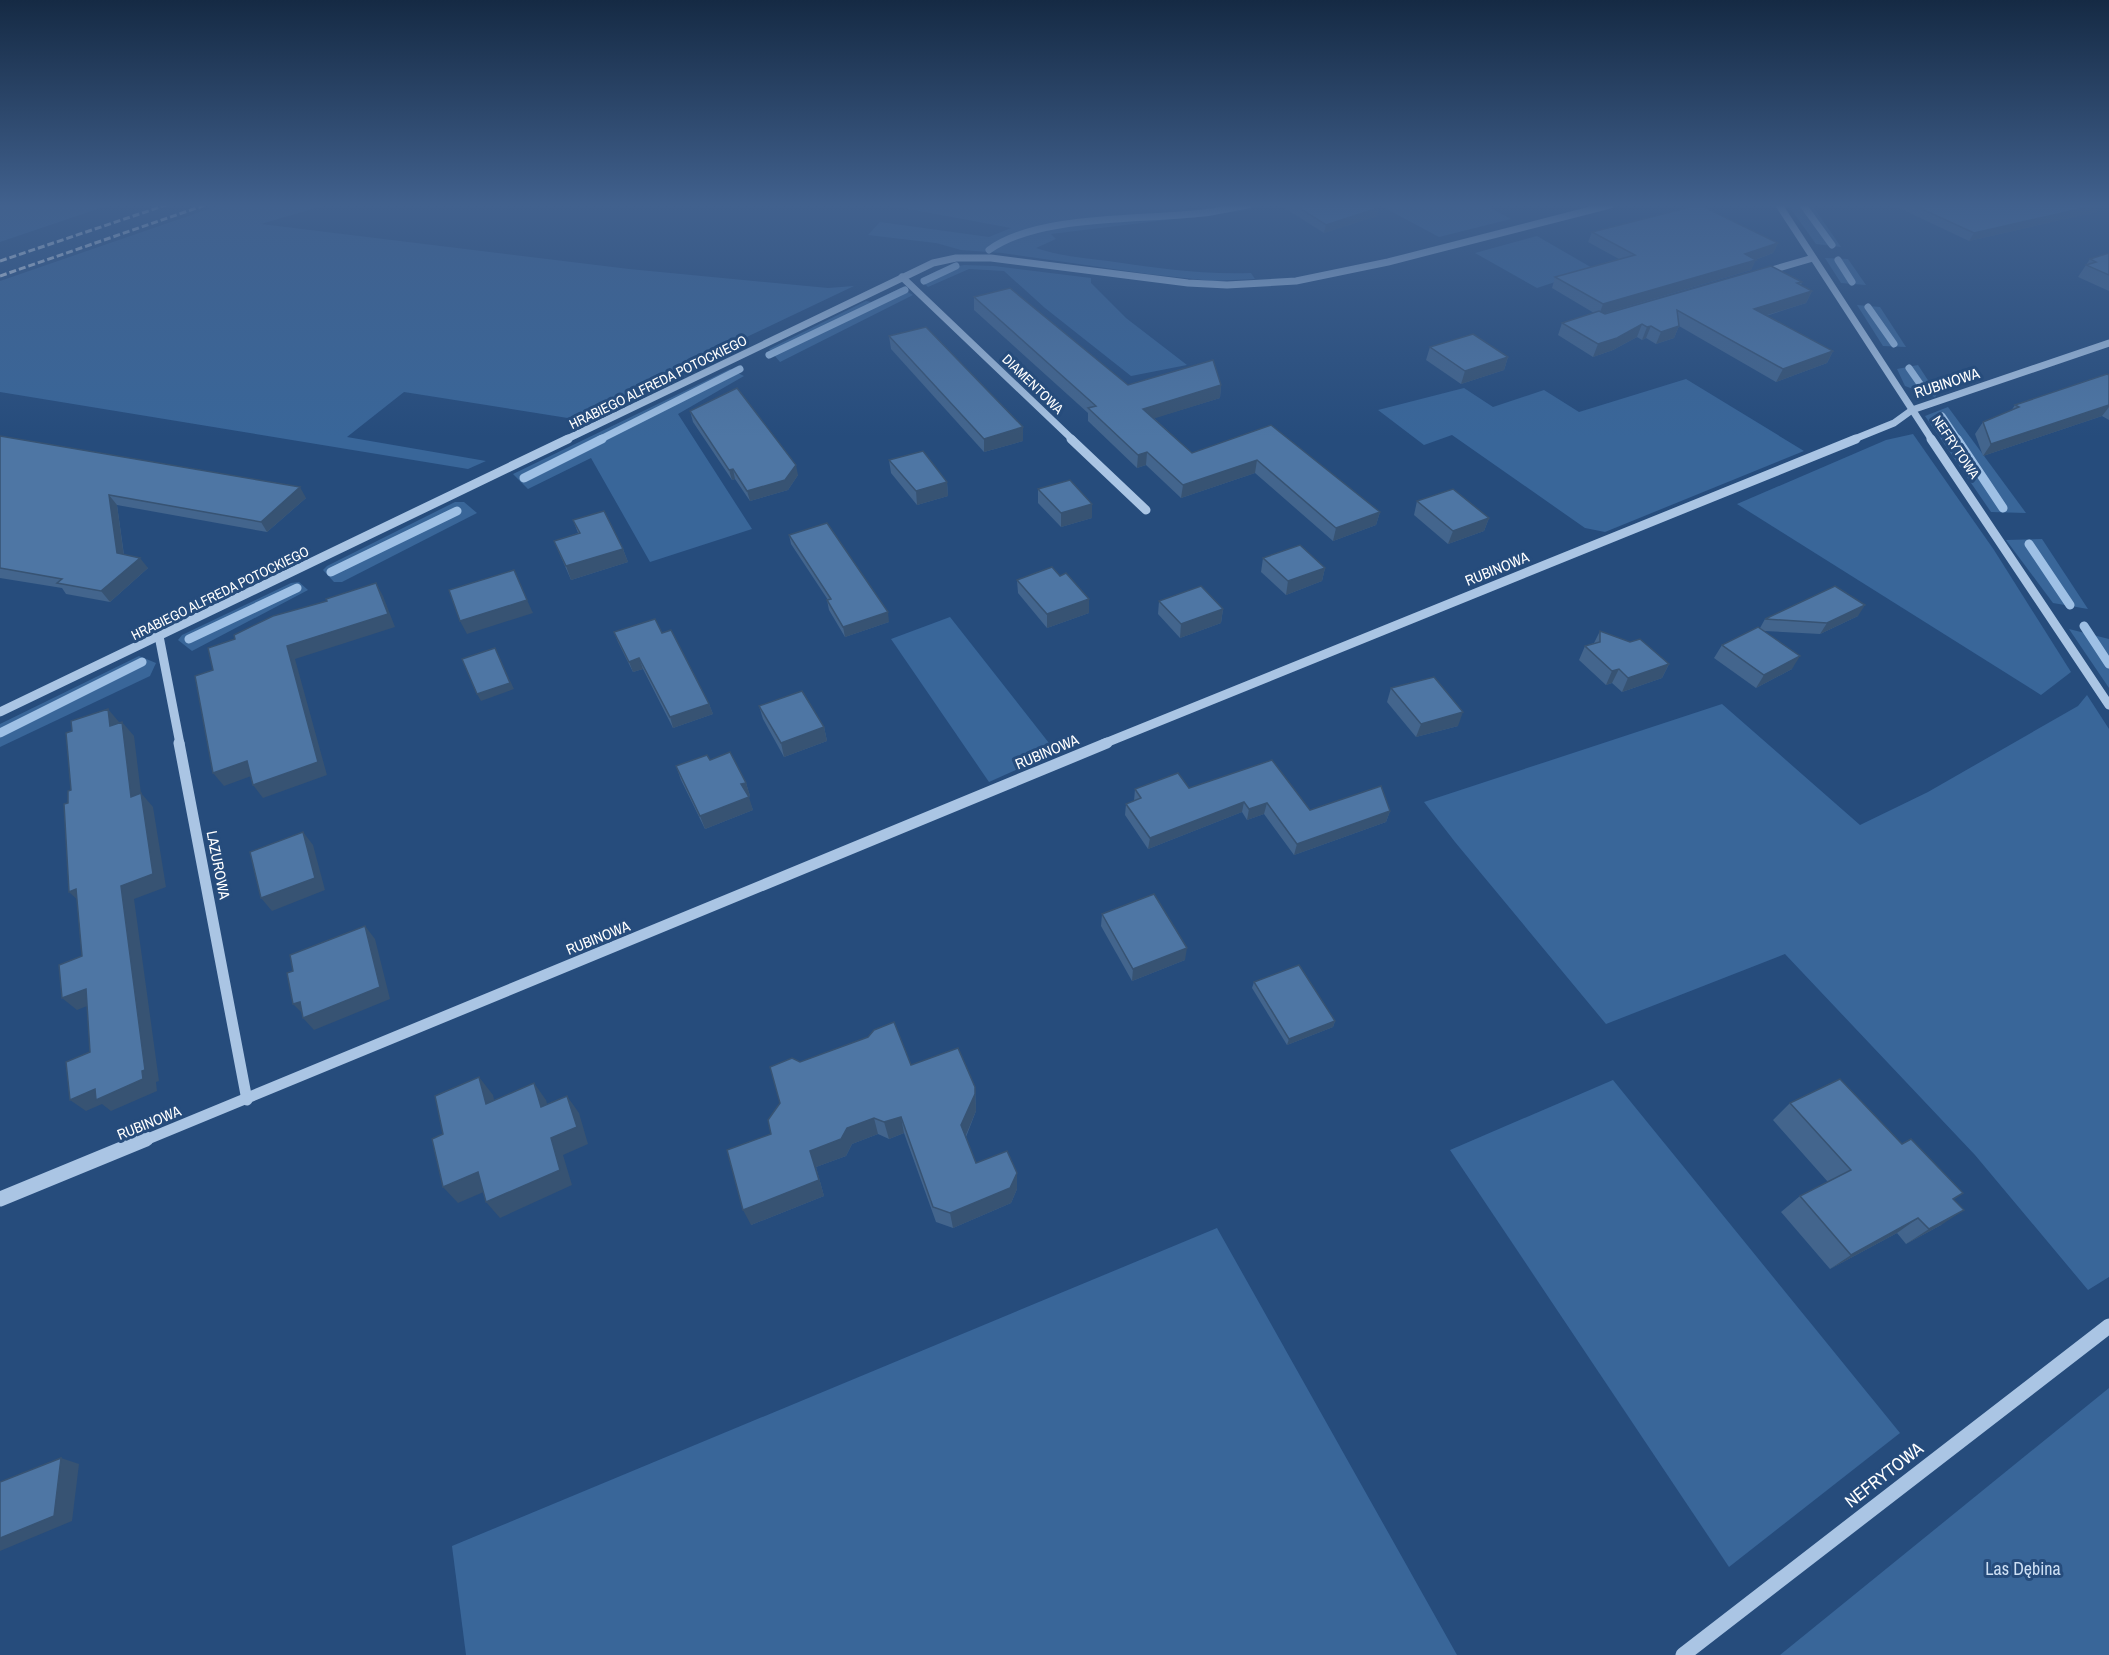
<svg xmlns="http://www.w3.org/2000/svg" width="2109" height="1655" viewBox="0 0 2109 1655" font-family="'Archivo Narrow',sans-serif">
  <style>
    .green { fill: #396699 }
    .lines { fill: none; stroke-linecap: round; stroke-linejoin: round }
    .stream-far1 { stroke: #9ec0e5; stroke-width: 7 }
    .stream { stroke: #9ec0e5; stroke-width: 9 }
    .minor-far3 { stroke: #aac5e4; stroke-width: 7 }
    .minor-far2 { stroke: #aac5e4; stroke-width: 9 }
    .minor-far1 { stroke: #aac5e4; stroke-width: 11 }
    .minor { stroke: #aac5e4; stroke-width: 15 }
    .rail { stroke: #fff; stroke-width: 3; stroke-dasharray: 7 3; stroke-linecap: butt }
    .wall { fill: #43658d }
    .shaded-wall { fill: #375373 }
    .building { fill: #4e76a4; stroke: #375373; stroke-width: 1.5 }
    .labels { text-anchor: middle; stroke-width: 6; stroke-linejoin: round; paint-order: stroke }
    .far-street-label { font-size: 14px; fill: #fff; stroke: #264c7c }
    .street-label { font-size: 15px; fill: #fff; stroke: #264c7c }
    .near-street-label { font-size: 18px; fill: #fff; stroke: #264c7c }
    .near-park-label { font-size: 18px; fill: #cddff4; stroke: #264c7c }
  </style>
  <rect width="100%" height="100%" fill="#264c7c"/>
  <g class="green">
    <polygon points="0,205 109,205 0,242"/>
    <polygon points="220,205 326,205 261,224 629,269 828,288 854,286 574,419 404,392 347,437 486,461 468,469 0,392 0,281"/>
    <path d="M887 205H1178L1190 210 1226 205H1259L1249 210 1051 234 1056 239 1036 248C1059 256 1084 258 1108 261 1155 268 1204 275 1251 273L1255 279 1212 281 1148 274 1002 253 961 250 936 243 868 235 880 222 989 237 1011 228Z"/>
    <polygon points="1379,205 1485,205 1511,219 1439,237"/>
    <polygon points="1788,205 1812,205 1841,247 1816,244"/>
    <polygon points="1537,236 1594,269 1537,288 1475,253"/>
    <polygon points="1825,258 1848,259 1866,285 1841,283"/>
    <polygon points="964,265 994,266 1091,278 1091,283 1126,318 1187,365 1131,376 1045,308 1004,271 969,269 928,287 920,279 939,270"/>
    <polygon points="901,288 913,295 780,362 769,349 866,301 871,302"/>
    <polygon points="1857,305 1880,307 1906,347 1883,346"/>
    <polygon points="1918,365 1937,394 1935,397 1905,386 1897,369"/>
    <polygon points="730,369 744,376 678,414 752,529 650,562 591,458 528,489 513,474"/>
    <polygon points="1686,379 1804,451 1605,532 1585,528 1452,435 1424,445 1378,410 1464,388 1493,407 1544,390 1579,412"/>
    <polygon points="1948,407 2026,513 1991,512 1925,416"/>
    <polygon points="1913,434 1994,550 2071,672 2041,695 1737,504 1886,440"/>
    <polygon points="455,502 464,502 477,513 342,582 334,582 323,570 327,566"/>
    <polygon points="2042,539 2088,609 2053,603 2006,540"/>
    <polygon points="299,582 308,590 192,651 178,640 182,635 291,583"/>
    <polygon points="950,617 1056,752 989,782 891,639"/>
    <polygon points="2069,629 2109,639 2109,688"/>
    <polygon points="139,656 156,663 150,676 0,747 0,724"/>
    <polygon points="2087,695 2109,729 2109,1277 2088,1290 1975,1155 1785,954 1606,1024 1455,842 1424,802 1722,704 1860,825 1928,792 2078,706"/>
    <polygon points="1613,1080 1900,1433 1729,1567 1450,1150"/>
    <polygon points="1217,1228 1457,1655 466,1655 452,1546"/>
    <polygon points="2109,1388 2109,1655 1780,1655"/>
  </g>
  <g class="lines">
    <g class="stream-far1">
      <polyline points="1803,205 1832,245"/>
      <path d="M989 250C1040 213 1149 221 1211 212 1224 210 1236 207 1248 205"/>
      <polyline points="1838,260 1852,282"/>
      <polyline points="924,281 956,266"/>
      <polyline points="1868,307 1894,344"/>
      <polyline points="769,355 905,290"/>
      <polyline points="1909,368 1925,391"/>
      <polyline points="1942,416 1958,440"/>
      <polyline points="599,440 740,369"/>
    </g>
    <g class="stream">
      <polyline points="1957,439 2003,508"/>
      <polyline points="524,478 602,439"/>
      <polyline points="2029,544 2070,605"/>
      <polyline points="331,572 457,511"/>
      <polyline points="2084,626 2109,664"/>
      <polyline points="189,639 297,588"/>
      <polyline points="0,733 142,662"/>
    </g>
    <g class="minor-far3">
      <polyline points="1779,205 1932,440"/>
      <polyline points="1765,272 1813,258"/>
      <polyline points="902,277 1073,440"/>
      <polyline points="565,440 933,263 956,258 991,258 1188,283 1227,285 1296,281 1388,262 1610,205"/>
      <polyline points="1852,440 1894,423 1912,410 2109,343"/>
    </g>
    <g class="minor-far2">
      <polyline points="1071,439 1146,510"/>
      <polyline points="1931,439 2109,705"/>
      <polyline points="159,636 180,744"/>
      <polyline points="0,712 568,439"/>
      <polyline points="1103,744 1856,439"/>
    </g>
    <g class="minor-far1">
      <polyline points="179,743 247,1100"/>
      <polyline points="143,1141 1107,743"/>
    </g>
    <g class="minor">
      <polyline points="0,1199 146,1139"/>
      <polyline points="1683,1655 2109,1326"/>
    </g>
    <g class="rail">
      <polyline points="0,261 166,205"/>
      <polyline points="0,276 205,205"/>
    </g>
  </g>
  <g class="wall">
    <polygon points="1280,205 1374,205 1378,208 1377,216 1324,233"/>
    <polygon points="1893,205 2100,205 2096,212 1969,241"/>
    <polygon points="1592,232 1778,243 1773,253 1755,260 1751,270 1604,314 1802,282 1801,285 1812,291 1806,303 1766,316 1833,351 1827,363 1776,382 1679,326 1674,338 1656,344 1646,338 1642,340 1637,337 1613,350 1593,357 1558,335 1562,323 1594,313 1552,288 1555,277 1619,259 1588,242"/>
    <polygon points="2109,253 2109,291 2078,277 2090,259"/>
    <polygon points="974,297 1128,385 1221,385 1220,398 1154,418 1192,453 1271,425 1380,512 1376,525 1333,541 1255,473 1181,498 1146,465 1137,468 1088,421 1088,413 974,310"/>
    <polygon points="889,336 1023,441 984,452 891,349"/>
    <polygon points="1430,347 1508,357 1504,370 1461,384 1426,360"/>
    <polygon points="2109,375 2109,420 2102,416 1983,456 1975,434 1983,422 2011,411 2015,405"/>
    <polygon points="690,411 798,475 788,490 750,501 735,479 732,480 693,422"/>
    <polygon points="0,436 306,498 267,532 117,505 124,555 148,568 110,602 66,594 62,588 0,578"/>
    <polygon points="889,460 947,482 948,496 917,505 891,473"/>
    <polygon points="1038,489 1092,518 1061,527 1038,503"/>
    <polygon points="1417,501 1489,518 1484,531 1448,544 1414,515"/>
    <polygon points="573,520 623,549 628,562 571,580 554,541 578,533"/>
    <polygon points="789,535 889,622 845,637 829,610 827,600 828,600 791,544"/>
    <polygon points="1263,558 1325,568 1322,581 1286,595 1261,572"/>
    <polygon points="1060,576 1089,599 1089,613 1047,628 1018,593 1017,580"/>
    <polygon points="1159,601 1223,609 1221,623 1180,638 1158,614"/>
    <polygon points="1858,616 1820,634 1764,631 1792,669 1756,688 1714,658 1722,645 1760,628 1765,619"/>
    <polygon points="1600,631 1669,664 1662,678 1622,692 1612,683 1606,685 1579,660 1585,646 1594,643"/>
    <polygon points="614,632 662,633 709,704 713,714 673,728 643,669 633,672 618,642"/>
    <polygon points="1391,688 1458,726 1416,737 1387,702"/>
    <polygon points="759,706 824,727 827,741 784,757 763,719"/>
    <polygon points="710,760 746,783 750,796 748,797 753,810 705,829 681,780 676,766"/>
    <polygon points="1189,788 1310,810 1390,811 1386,822 1294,855 1264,814 1247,820 1242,812 1148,849 1125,815 1126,804 1134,801 1135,789"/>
    <polygon points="1102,914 1185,960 1132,981 1101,926"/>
    <polygon points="1254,982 1335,1021 1333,1027 1287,1045 1252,988"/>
    <polygon points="800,1062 911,1065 975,1087 976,1111 966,1137 976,1163 1017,1173 1017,1189 1011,1203 953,1228 936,1222 904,1133 889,1139 878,1134 852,1144 846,1156 816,1167 824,1196 751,1225 771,1134 780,1103"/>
    <polygon points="1790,1103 1902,1144 1963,1193 1954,1199 1941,1225 1906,1244 1897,1233 1830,1269 1781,1212 1800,1196 1828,1182 1773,1120"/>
  </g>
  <g class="shaded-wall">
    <polygon points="2097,205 2100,205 2096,212 1969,241 1974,233"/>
    <polygon points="1378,208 1377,216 1324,233 1326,225"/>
    <polygon points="1778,243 1773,253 1746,263 1756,260 1751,270 1599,315 1603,304"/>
    <polygon points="1812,291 1806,303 1748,321 1754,309"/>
    <polygon points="1642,324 1637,337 1613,350 1593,357 1598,344"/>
    <polygon points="1651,326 1646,338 1642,340 1647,327"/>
    <polygon points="1679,326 1674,338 1656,344 1661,332"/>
    <polygon points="1833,351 1827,363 1776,382 1783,369"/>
    <polygon points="1508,357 1504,370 1461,384 1465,371"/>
    <polygon points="1221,385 1220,398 1143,422 1143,409"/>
    <polygon points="2109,405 2109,407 2102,416 1983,456 1991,444"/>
    <polygon points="1023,427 1023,441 984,452 984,439"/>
    <polygon points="1147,452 1146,465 1137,468 1138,455"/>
    <polygon points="1257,460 1255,473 1181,498 1183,485"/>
    <polygon points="796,465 798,475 788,490 750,501 747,491"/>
    <polygon points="733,469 735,479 732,480 729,470"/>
    <polygon points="947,482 948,496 917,505 916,491"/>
    <polygon points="300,487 306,498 267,532 261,522"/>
    <polygon points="109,495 117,505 125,564 117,553"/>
    <polygon points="1092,504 1092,518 1061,527 1061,513"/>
    <polygon points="1380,512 1376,525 1333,541 1336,528"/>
    <polygon points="1489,518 1484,531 1448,544 1453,531"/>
    <polygon points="623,549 628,562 571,580 566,566"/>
    <polygon points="140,558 148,568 110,602 101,591"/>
    <polygon points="1325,568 1322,581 1286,595 1288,581"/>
    <polygon points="376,583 383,596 395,627 295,659 327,775 263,798 253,785 287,646"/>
    <polygon points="1089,599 1089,613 1047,628 1047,614"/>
    <polygon points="527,600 533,613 467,634 460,621"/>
    <polygon points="1865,605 1858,616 1820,634 1827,623"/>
    <polygon points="1223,609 1221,623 1180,638 1181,624"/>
    <polygon points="888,612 889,622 845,637 843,627"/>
    <polygon points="498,655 514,689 481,701 477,694"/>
    <polygon points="1800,656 1792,669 1756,688 1764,675"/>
    <polygon points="639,658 643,669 633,672 629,662"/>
    <polygon points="1669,664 1662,678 1622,692 1628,678"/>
    <polygon points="1619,669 1612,683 1606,685 1612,671"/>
    <polygon points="709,704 713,714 673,728 670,717"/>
    <polygon points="108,709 119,722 122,740 110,726"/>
    <polygon points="1463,712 1458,726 1416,737 1421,724"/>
    <polygon points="122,722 134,736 143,810 131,797"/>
    <polygon points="824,727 827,741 784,757 781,743"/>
    <polygon points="247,761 257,774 224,786 213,773"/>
    <polygon points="746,783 750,796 745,798 741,784"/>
    <polygon points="141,793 153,807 166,887 134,899 159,1081 156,1082 157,1091 111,1111 102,1104 86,1111 70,1100 95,1089 121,886"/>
    <polygon points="749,797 753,810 705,829 700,816"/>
    <polygon points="1244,802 1242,812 1148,849 1150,838"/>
    <polygon points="1267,803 1264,814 1247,820 1249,809"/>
    <polygon points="1390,811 1386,822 1294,855 1297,844"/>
    <polygon points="303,832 313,845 325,890 272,911 261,898"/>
    <polygon points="76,889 83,905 69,892"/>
    <polygon points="365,926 375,939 390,999 314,1030 303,1018"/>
    <polygon points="1187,948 1185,960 1132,981 1133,969"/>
    <polygon points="86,989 100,1001 77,1010 62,998"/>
    <polygon points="300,1002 305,1016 293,1004"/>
    <polygon points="1335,1021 1333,1027 1287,1045 1289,1039"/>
    <polygon points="479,1077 493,1095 499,1121 486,1104"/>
    <polygon points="534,1083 546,1100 553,1124 541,1107"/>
    <polygon points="975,1087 976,1111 963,1142 961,1125"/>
    <polygon points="567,1096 579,1113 588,1144 563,1155 572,1185 500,1218 486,1202 551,1138"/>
    <polygon points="901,1117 904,1133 889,1139 884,1122"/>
    <polygon points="874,1118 878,1134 852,1144 846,1156 816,1167 824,1196 751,1225 743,1210 810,1151 847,1128"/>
    <polygon points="478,1172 493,1188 458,1203 443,1187"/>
    <polygon points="1017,1173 1017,1189 1011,1203 953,1228 950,1213"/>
    <polygon points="1964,1210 1941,1225 1906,1244 1929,1229"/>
    <polygon points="1918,1218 1897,1233 1830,1269 1851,1255"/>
    <polygon points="61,1458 79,1464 72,1521 0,1551 0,1538"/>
  </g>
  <g class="building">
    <polygon points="1295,205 1374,205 1378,208 1326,225"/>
    <polygon points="1698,205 1700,205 1778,243 1745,254 1756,260 1603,304 1555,277 1635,255 1592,232"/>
    <polygon points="1913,205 2097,205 1974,233"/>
    <polygon points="2109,253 2109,275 2086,265 2096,262 2090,259"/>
    <polygon points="1771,266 1802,282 1797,283 1812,291 1754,309 1833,351 1783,369 1677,310 1679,326 1661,332 1651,326 1647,327 1642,324 1617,338 1598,344 1562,323 1599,311 1605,314"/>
    <polygon points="1010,288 1128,385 1213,360 1221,385 1143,409 1192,453 1271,425 1380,512 1336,528 1257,460 1183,485 1147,452 1138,455 1088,408 1096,406 974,297"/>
    <polygon points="926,327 1023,427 984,439 889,336"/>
    <polygon points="1473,334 1508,357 1465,371 1430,347"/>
    <polygon points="2107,374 2109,375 2109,405 1991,444 1983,422 2019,407 2015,405"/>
    <polygon points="737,388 796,465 785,480 747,491 733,469 729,470 690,411"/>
    <polygon points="0,436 300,487 261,522 109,495 117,553 140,558 101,591 57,583 62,579 0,568"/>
    <polygon points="923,451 947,482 916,491 889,460"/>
    <polygon points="1070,480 1092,504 1061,513 1038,489"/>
    <polygon points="1453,489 1489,518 1453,531 1417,501"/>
    <polygon points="604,511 623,549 566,566 554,541 580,533 573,520"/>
    <polygon points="827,523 888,612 843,627 827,600 831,599 789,535"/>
    <polygon points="1300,545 1325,568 1288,581 1263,558"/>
    <polygon points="1052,567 1060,576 1066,573 1089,599 1047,614 1017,580"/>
    <polygon points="514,570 527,600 460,621 449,590"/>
    <polygon points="376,583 388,614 287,646 318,762 253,785 247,761 213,773 195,676 213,670 208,648 235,639 234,635 273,616 327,601 326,599"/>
    <polygon points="1201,586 1223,609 1181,624 1159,601"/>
    <polygon points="1835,586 1865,605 1827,623 1765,619"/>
    <polygon points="655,619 662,633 671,630 709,704 670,717 639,658 629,662 614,632"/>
    <polygon points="1758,627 1800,656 1764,675 1722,645"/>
    <polygon points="1600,631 1630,642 1640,639 1669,664 1628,678 1619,669 1612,671 1585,646 1600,642"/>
    <polygon points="495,648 510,683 477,694 462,659"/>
    <polygon points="1434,677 1463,712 1421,724 1391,688"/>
    <polygon points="802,691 824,727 781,743 759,706"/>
    <polygon points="108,709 110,726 122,722 131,797 141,793 153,874 121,886 145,1070 142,1071 143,1079 96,1100 95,1089 70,1100 66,1062 90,1052 86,989 62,998 59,965 82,956 76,889 69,892 64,804 68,803 68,791 71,790 66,733 72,731 71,721"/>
    <polygon points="730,752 746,783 741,784 749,797 700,816 676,766 707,755 710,760"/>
    <polygon points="1272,760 1310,810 1381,786 1390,811 1297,844 1267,803 1249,809 1244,802 1150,838 1126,804 1141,798 1135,789 1178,773 1189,788"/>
    <polygon points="303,832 315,878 261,898 250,852"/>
    <polygon points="1154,894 1187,948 1133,969 1102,914"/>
    <polygon points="365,926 380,987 303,1018 300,1002 293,1004 287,973 293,971 290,955"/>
    <polygon points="1299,965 1335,1021 1289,1039 1254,982"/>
    <polygon points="894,1022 911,1065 958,1048 975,1087 975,1094 961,1125 976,1163 1007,1151 1017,1173 1010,1188 950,1213 933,1207 901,1117 884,1122 874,1118 847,1128 841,1139 810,1151 819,1180 743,1210 727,1150 771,1134 768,1120 780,1103 770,1067 792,1058 800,1062 868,1037 874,1030"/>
    <polygon points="479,1077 486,1104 534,1083 541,1107 567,1096 577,1127 551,1138 560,1170 486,1202 478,1172 443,1187 432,1139 443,1134 435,1096"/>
    <polygon points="1840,1079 1902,1144 1911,1139 1963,1193 1953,1199 1964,1210 1929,1229 1918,1218 1851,1255 1800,1196 1851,1170 1790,1103"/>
    <polygon points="61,1458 54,1516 0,1538 0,1482"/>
  </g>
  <linearGradient id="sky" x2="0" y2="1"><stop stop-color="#152a44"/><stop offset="0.47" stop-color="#41618e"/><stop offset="1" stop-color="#41618e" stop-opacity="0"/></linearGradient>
  <rect width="2109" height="437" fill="url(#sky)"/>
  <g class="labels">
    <g class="far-street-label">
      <text transform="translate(658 382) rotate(-26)" y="5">HRABIEGO ALFREDA POTOCKIEGO</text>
      <text transform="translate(1033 384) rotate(44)" y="5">DIAMENTOWA</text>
      <text transform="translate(1956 447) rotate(56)" y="5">NEFRYTOWA</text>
      <text transform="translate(220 593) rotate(-26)" y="5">HRABIEGO ALFREDA POTOCKIEGO</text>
    </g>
    <g class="street-label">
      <text transform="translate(1947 383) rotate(-18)" y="5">RUBINOWA</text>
      <text transform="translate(1497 569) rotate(-22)" y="5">RUBINOWA</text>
      <text transform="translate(1047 752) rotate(-23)" y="5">RUBINOWA</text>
      <text transform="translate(218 865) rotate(79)" y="5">LAZUROWA</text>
      <text transform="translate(598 938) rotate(-22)" y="5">RUBINOWA</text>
      <text transform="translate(149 1123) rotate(-22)" y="5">RUBINOWA</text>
    </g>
    <g class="near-street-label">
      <text transform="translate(1884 1475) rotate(-38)" y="6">NEFRYTOWA</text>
    </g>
    <g class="near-park-label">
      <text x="2023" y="1575">Las Dębina</text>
    </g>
  </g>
</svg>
